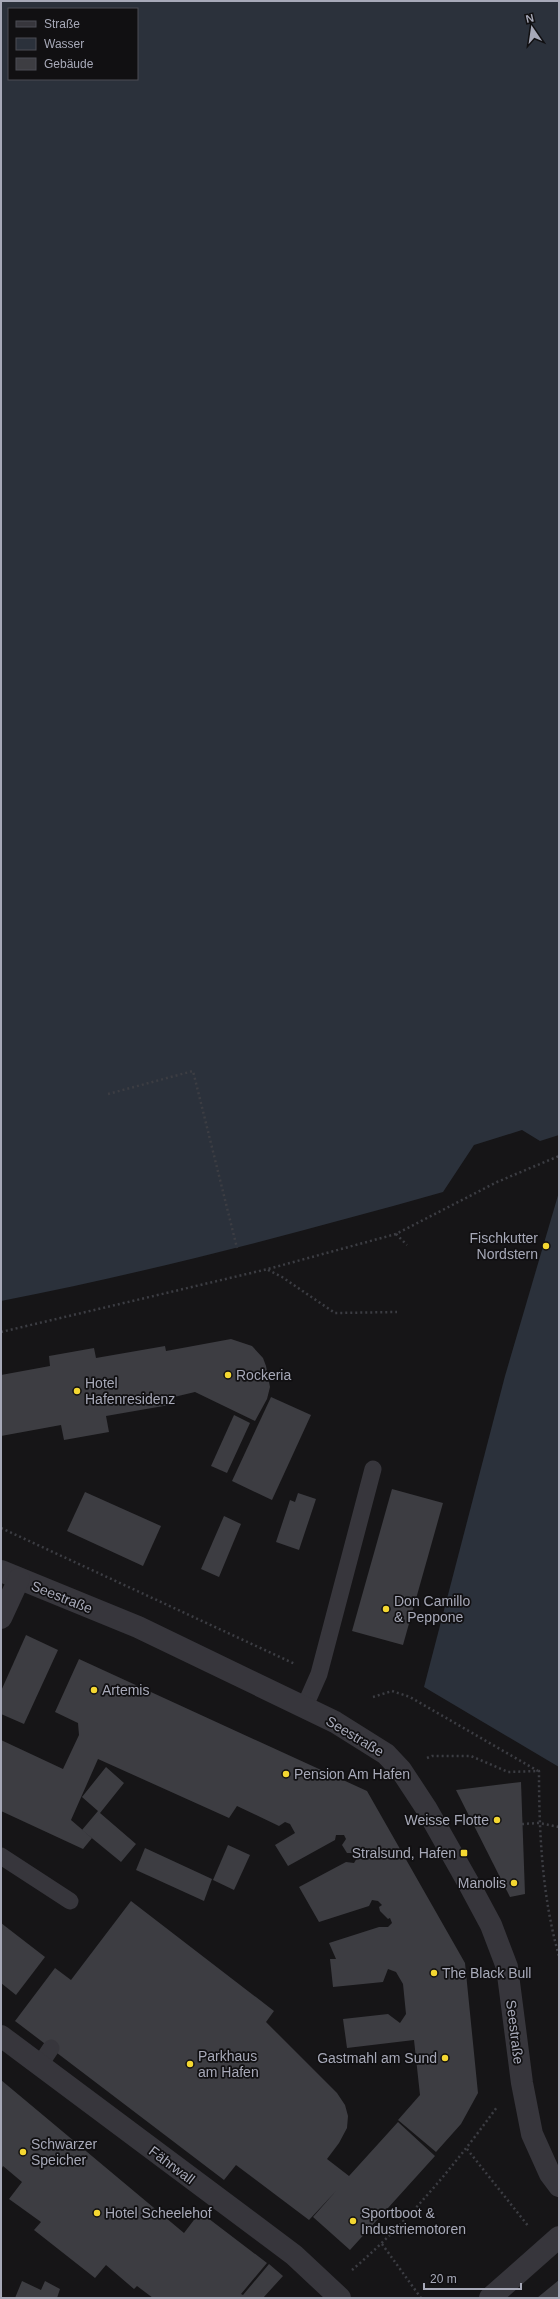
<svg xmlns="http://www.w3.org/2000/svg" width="560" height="2299" viewBox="0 0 560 2299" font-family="Helvetica,sans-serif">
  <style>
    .water { fill: #2b313b; fill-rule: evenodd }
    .building { fill: #3d3d42 }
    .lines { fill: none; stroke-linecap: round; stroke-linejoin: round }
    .path { stroke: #3c3d43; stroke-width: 2.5; stroke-dasharray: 2 3; stroke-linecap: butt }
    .lane { stroke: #37363c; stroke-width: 17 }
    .street { stroke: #37363c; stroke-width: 22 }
    .poi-dot { fill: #f4d731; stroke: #111012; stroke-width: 1.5 }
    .labels { text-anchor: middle; stroke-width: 3.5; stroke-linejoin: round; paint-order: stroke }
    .poi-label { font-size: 14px; fill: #a7a9b8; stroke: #111012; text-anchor: start }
    .street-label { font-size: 14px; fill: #a7a9b8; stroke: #111012 }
  </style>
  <rect width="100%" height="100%" fill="#161517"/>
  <g class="water">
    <path d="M1 1H559V1135L540 1141 522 1130 474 1145 443 1192C297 1233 150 1272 1 1301ZM9 9H137V79H9Z"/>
    <polygon points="559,1192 559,1767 424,1687 505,1376"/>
  </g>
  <g class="building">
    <polygon points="231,1339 252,1346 263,1358 266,1366 270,1387 267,1399 255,1421 195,1392 174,1397 175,1404 106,1416 109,1432 64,1440 61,1425 1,1436 1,1375 50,1366 49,1356 94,1348 96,1358 165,1346 166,1351"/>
    <polygon points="271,1397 311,1415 272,1500 232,1481"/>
    <polygon points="234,1415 250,1423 227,1473 211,1466"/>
    <polygon points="392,1489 443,1503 403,1645 352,1631"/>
    <polygon points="85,1492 161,1526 143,1566 67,1531"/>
    <polygon points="298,1493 316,1499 299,1550 276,1542 290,1500 295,1502"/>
    <polygon points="224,1516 241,1524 219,1577 201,1569"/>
    <polygon points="26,1635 58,1650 24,1724 1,1714 1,1691"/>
    <polygon points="79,1659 367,1791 465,1963 478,2093 461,2124 436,2152 398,2120 420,2095 414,2040 347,2048 343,2019 388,2014 400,2023 406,2014 403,1984 396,1972 388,1969 383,1982 333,1987 330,1959 336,1959 329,1943 379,1927 388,1927 392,1923 390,1918 388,1919 380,1911 379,1907 382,1905 378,1901 372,1900 369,1906 319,1922 299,1887 346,1862 354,1863 357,1858 354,1853 347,1853 342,1845 346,1839 344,1835 336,1835 335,1840 288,1866 275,1845 295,1833 290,1824 285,1822 279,1826 237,1806 229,1818 98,1759 71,1820 92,1838 83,1849 1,1811 1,1740 63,1769 79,1735 78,1723 55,1712"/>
    <polygon points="106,1767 124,1783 100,1813 136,1844 121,1862 82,1830 98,1811 82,1797"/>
    <polygon points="521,1782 525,1894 510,1897 456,1790"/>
    <polygon points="228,1845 250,1855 234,1890 213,1880"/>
    <polygon points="145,1848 212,1879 204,1901 136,1870"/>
    <polygon points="131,1901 274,2011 266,2022 337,2093 345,2105 348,2116 347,2128 339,2143 327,2159 349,2176 398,2122 435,2156 350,2250 313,2217 336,2191 309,2220 236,2165 224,2180 15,2021 55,1968 71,1980"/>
    <polygon points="1,1923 45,1957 16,1995 1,1983"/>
    <polygon points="1,2080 184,2233 200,2212 267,2263 241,2294 243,2295 269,2264 283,2276 263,2298 153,2298 137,2286 134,2289 106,2265 95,2278 34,2230 41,2222 9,2199 22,2182 3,2166 1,2170"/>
    <polygon points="559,2280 559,2298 537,2298"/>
    <polygon points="22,2281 41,2290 45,2281 60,2289 57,2298 15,2298"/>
  </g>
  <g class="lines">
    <g class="path">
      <polyline points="108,1094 193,1071 237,1248"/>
      <polyline points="396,1234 407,1245"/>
      <polyline points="268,1270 282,1277 335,1313 397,1312"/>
      <polyline points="1,1332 268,1269 396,1234 497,1182 559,1156"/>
      <polyline points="1,1528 295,1664"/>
      <polyline points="373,1697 392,1691 410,1697 538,1771"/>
      <path d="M427 1758 432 1756H471L508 1772 539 1771C539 1832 542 1897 559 1956"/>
      <polyline points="522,1824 539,1823 559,1827"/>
      <polyline points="467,2149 529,2227"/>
      <polyline points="382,2244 421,2298"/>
      <path d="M352 2270C407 2223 455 2165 497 2107"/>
    </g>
    <g class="lane">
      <polyline points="304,1708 319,1674 373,1469"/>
      <polyline points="1,1856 70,1901"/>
      <polyline points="39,2066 51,2048"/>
    </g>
    <g class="street">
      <polyline points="1,1571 138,1627 335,1722 386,1754 401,1770 426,1808 469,1884 491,1925 507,1967 522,2083 532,2134 550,2174 559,2186"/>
      <polyline points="1,1618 19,1579"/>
      <polyline points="1,2036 294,2255 340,2298"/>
      <polyline points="490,2298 559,2237"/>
    </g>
  </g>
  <g class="poi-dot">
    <circle cx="546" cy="1246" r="4"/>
    <circle cx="228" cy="1375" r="4"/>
    <circle cx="77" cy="1391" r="4"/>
    <circle cx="386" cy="1609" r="4"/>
    <circle cx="94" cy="1690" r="4"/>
    <circle cx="286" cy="1774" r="4"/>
    <circle cx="497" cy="1820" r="4"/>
    <rect x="460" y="1849" width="8" height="8" rx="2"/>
    <circle cx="514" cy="1883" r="4"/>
    <circle cx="434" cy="1973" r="4"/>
    <circle cx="445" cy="2058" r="4"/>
    <circle cx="190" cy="2064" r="4"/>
    <circle cx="23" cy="2152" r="4"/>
    <circle cx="97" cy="2213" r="4"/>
    <circle cx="353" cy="2221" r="4"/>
  </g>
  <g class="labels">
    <g class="poi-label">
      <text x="538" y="1243" text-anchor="end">Fischkutter<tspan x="538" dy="16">Nordstern</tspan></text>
      <text x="236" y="1380">Rockeria</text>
      <text x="85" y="1388">Hotel<tspan x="85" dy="16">Hafenresidenz</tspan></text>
      <text x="394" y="1606">Don Camillo<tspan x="394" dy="16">&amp; Peppone</tspan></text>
      <text x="102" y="1695">Artemis</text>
      <text x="294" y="1779">Pension Am Hafen</text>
      <text x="489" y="1825" text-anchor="end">Weisse Flotte</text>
      <text x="456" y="1858" text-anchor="end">Stralsund, Hafen</text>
      <text x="506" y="1888" text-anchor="end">Manolis</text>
      <text x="442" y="1978">The Black Bull</text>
      <text x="198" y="2061">Parkhaus<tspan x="198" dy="16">am Hafen</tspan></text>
      <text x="437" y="2063" text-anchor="end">Gastmahl am Sund</text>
      <text x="31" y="2149">Schwarzer<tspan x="31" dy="16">Speicher</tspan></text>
      <text x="105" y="2218">Hotel Scheelehof</text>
      <text x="361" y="2218">Sportboot &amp;<tspan x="361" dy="16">Industriemotoren</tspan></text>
    </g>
    <g class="street-label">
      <text transform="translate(62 1597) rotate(22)" y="5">Seestraße</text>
      <text transform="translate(355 1736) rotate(31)" y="5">Seestraße</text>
      <text transform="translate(515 2032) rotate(83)" y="5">Seestraße</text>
      <text transform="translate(172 2165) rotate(37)" y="5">Fährwall</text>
    </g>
  </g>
  <rect width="560" height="2299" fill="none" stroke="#a7a9b8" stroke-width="4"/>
  <rect x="8" y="8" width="130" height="72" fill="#111012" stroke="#4d4d54"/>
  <rect x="16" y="21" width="20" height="6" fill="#37363c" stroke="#4d4d54"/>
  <text x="44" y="28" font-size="12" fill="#a7a9b8">Straße</text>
  <rect x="16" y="38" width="20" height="12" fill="#2b313b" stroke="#4d4d54"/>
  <text x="44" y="48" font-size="12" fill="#a7a9b8">Wasser</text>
  <rect x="16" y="58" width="20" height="12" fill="#3d3d42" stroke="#4d4d54"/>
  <text x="44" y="68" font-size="12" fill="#a7a9b8">Gebäude</text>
  <g transform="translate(532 28) rotate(347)" stroke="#111012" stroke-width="3" paint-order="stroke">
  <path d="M0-3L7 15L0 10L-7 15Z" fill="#a7a9b8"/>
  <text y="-6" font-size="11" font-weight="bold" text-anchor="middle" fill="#a7a9b8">N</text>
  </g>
  <path d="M424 2283v6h97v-6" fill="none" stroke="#a7a9b8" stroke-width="2"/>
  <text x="430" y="2283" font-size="12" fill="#a7a9b8" stroke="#111012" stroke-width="3" paint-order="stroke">20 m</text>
</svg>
